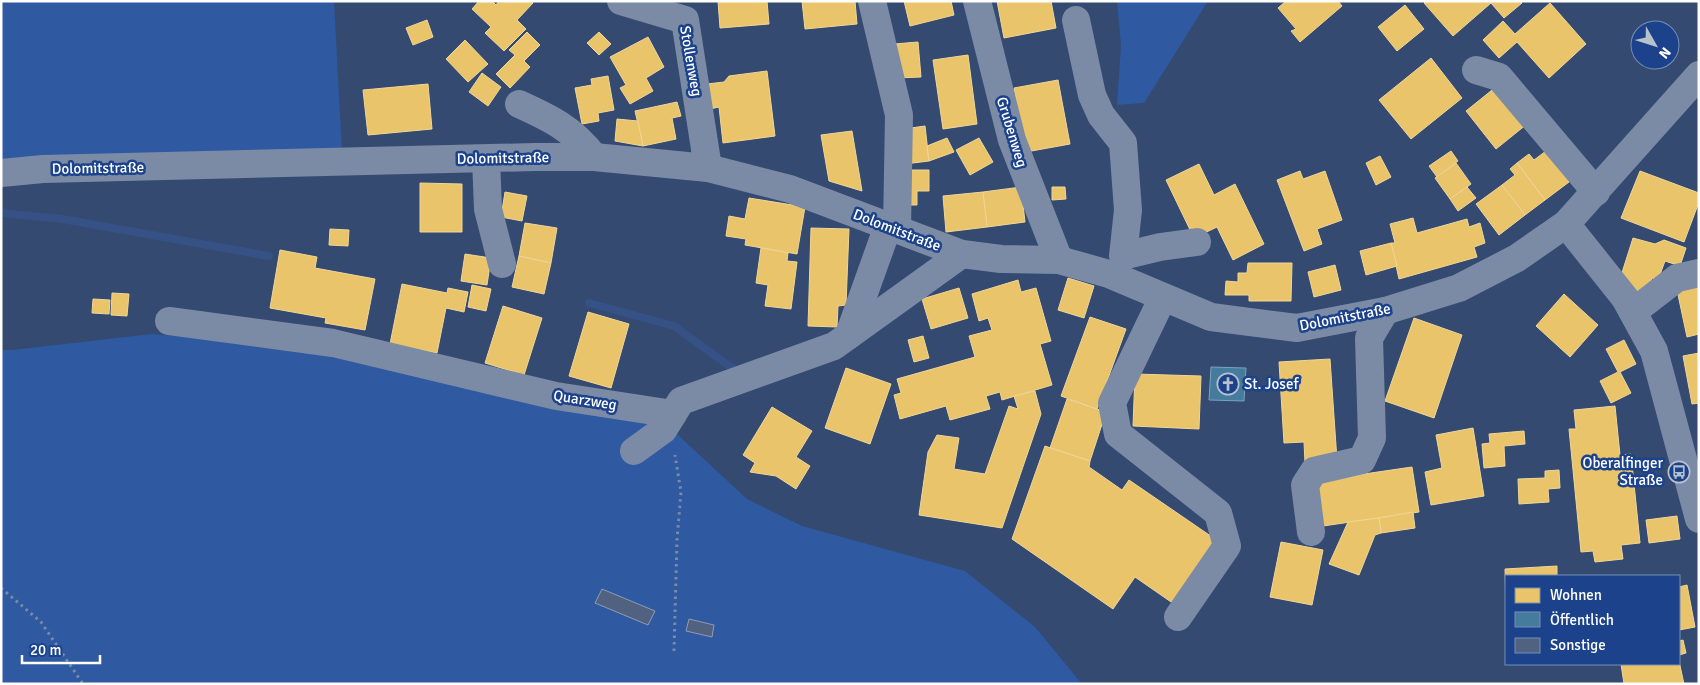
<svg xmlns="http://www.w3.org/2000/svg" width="1700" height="685" viewBox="0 0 1700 685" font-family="Signika,sans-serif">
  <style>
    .green { fill: #2f59a1 }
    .homes { fill: #e9c46a; stroke: #f0d697 }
    .public { fill: #457b9d; stroke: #7da3ba }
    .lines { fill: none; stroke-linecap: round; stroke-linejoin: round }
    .stream { stroke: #355185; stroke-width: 8 }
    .building { fill: #516281; stroke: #8f9cb4 }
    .path { stroke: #7b8ba6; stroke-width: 3; stroke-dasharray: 2.5 4; stroke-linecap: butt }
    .minor { stroke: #7b8ba6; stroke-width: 28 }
    .labels { text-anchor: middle; stroke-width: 5; stroke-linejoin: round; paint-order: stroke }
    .street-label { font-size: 15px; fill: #fff; stroke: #1b428a }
    .poi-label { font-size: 15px; fill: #fff; stroke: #1b428a; text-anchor: start }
  </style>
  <rect width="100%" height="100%" fill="#344a71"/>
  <g class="green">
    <polygon points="1,1 334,1 342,153 1,167"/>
    <polygon points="1117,1 1208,1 1144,103 1117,105 1121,45"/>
    <polygon points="152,334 320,349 663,421 747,499 802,526 965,571 1035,627 1082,684 1,684 1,350 12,350"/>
  </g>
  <g class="homes">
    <polygon points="479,1 492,1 496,5 499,1 531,1 533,3 517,20 526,29 504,51 485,33 491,27 472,9"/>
    <polygon points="718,1 767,1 769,24 720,28"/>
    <polygon points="802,1 855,1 857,24 805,29"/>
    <polygon points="904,1 951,1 954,15 910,26"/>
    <polygon points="997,1 1051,1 1056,28 1004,38"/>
    <polygon points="1286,1 1338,1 1342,6 1300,42 1291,31 1296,29 1278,8"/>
    <polygon points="1426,1 1520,1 1522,3 1504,18 1491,3 1453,36 1424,3"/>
    <polygon points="1550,3 1586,44 1549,78 1517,42 1499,58 1483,40 1503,21 1515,34"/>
    <polygon points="1405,5 1424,29 1397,51 1378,27"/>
    <polygon points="427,20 433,37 413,45 406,28"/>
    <polygon points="527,32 540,45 524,61 530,67 510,88 496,74 515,55 509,50"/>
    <polygon points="599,32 611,44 599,55 587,43"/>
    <polygon points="648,37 664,67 646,78 653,91 630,104 620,88 626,85 610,57"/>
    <polygon points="465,40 488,64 468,82 446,59"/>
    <polygon points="918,42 921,77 896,78 894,44"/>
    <polygon points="968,55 977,124 943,129 933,60"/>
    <polygon points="1431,58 1462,98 1411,139 1379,100"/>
    <polygon points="767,71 775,136 723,143 719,107 710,109 707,84 724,82 729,76"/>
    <polygon points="482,73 501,87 488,106 469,92"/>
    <polygon points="608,76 614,110 598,113 599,121 582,124 575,88 592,85 591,79"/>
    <polygon points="1058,80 1070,144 1026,152 1014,88"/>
    <polygon points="1502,82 1532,120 1496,149 1466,111"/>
    <polygon points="428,84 432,129 368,135 363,90"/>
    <polygon points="677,102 681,116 672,118 676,139 643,146 635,111"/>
    <polygon points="617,119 638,121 643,146 615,141"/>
    <polygon points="925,126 929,161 905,164 904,129"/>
    <polygon points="852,131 862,191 829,181 821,135"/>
    <polygon points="947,138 954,152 929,161 927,146"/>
    <polygon points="979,138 993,162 970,175 956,150"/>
    <polygon points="1550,148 1573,179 1545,200 1517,163 1529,154 1534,160"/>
    <polygon points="1451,151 1458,161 1437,177 1429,166"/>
    <polygon points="1380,156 1391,177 1376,185 1366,163"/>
    <polygon points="1456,163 1471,184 1450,199 1435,178"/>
    <polygon points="1517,163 1545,200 1525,215 1502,185 1515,175 1510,169"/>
    <polygon points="1199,164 1214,195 1235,184 1264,244 1233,260 1217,227 1194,238 1166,180"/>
    <polygon points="903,170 929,170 929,191 917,191 917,205 903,205"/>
    <polygon points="1300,171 1303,179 1325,171 1342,220 1317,229 1322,244 1304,251 1277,180"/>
    <polygon points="1640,171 1699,193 1699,202 1684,242 1621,218"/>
    <polygon points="420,183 462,184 462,232 420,232"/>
    <polygon points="1502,185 1525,215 1499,235 1476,204"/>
    <polygon points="1021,187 1025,222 987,227 983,192"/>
    <polygon points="1052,187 1065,187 1066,199 1052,200"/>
    <polygon points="1467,187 1476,198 1458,211 1450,199"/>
    <polygon points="505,192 527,196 522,221 501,217"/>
    <polygon points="983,192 987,227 946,232 943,196"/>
    <polygon points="749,198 805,207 797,254 745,245 746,239 726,236 729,216 745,219"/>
    <polygon points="1413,218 1417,233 1467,219 1469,227 1480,223 1485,243 1474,247 1477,257 1399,279 1391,243 1395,243 1390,224"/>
    <polygon points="525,223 557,228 551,263 519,256"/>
    <polygon points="811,228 849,229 846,305 838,306 837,327 808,326"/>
    <polygon points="330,229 349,230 348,246 329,245"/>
    <polygon points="1633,238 1655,244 1664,240 1686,248 1680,266 1665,261 1658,280 1652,278 1645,295 1626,288 1620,279"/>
    <polygon points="1391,243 1397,266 1366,275 1360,251"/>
    <polygon points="761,248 788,253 787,261 797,262 791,309 765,306 768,285 756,283"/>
    <polygon points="280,250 317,257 315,268 375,279 365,330 325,323 326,318 270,308"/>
    <polygon points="465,254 491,258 487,285 461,281"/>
    <polygon points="519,256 551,263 544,294 512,287"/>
    <polygon points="1248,263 1292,263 1291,301 1249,301 1249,295 1225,295 1226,281 1238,282 1238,273 1247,273"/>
    <polygon points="1335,265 1341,290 1314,297 1308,272"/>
    <polygon points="1068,278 1094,286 1084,318 1058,310"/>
    <polygon points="1018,280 1021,292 1036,288 1051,341 1040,344 1052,385 1002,400 1000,392 986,396 990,409 950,420 946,406 900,419 894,395 901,393 897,379 975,357 969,336 992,330 988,318 979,321 972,294"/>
    <polygon points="402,284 447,293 448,288 468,292 464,312 446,308 437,353 390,344"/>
    <polygon points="472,285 491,289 486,311 468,307"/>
    <polygon points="1699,285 1699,334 1687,337 1677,290"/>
    <polygon points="959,288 968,318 931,329 922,299"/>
    <polygon points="112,293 129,294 127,316 111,315"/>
    <polygon points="1564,294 1598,325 1570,357 1536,326"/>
    <polygon points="93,299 110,300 109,314 92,313"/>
    <polygon points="503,306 542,318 524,375 485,363"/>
    <polygon points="588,312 629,324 611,388 569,376"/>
    <polygon points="1090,317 1126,329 1097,409 1061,396"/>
    <polygon points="1414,318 1462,335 1434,418 1385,401"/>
    <polygon points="923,336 929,358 914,362 908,340"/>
    <polygon points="1624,340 1636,364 1620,372 1631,393 1611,403 1600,381 1618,372 1606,349"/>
    <polygon points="1699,353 1699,403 1692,404 1683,356"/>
    <polygon points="1330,359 1337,460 1305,463 1304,442 1284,443 1279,362"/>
    <polygon points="846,368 891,384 870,444 825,428"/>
    <polygon points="1135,374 1201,376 1199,429 1133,426"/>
    <polygon points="1035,391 1041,414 1002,528 919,515 928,452 937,435 959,438 954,469 985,474 1009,406 1018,409 1014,396"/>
    <polygon points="1067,399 1106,412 1090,461 1050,448"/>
    <polygon points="1615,406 1620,455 1631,454 1640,543 1621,545 1623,559 1595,562 1593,551 1581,552 1569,429 1576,429 1574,410"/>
    <polygon points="772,407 812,431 796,457 810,466 796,489 776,476 750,472 755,463 743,455"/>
    <polygon points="1473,428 1484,496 1431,505 1425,472 1442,468 1436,435"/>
    <polygon points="1524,431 1525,444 1504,446 1505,466 1484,468 1482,444 1490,443 1489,434"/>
    <polygon points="1045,446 1090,461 1089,467 1122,490 1129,480 1218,541 1174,604 1135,577 1113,609 1012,539"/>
    <polygon points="1412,467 1419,512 1323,526 1316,481"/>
    <polygon points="1559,470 1560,488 1548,489 1549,502 1519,504 1518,479 1545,478 1545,471"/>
    <polygon points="1413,512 1415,528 1381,533 1379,518"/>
    <polygon points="1677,516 1680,539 1649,543 1646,520"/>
    <polygon points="1379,518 1381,533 1375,535 1359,575 1329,564 1348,522"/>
    <polygon points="1281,542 1323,550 1312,605 1270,597"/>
    <polygon points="1557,566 1557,576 1506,576 1506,607 1505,569"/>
    <polygon points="1687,585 1695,627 1679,630 1679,587"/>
    <polygon points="1683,640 1686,653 1679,655 1679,641"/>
    <polygon points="1679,661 1684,684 1624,684 1621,664 1679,664"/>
  </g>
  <polygon class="public" points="1211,367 1246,368 1244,401 1209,400"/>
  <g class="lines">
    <g class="stream">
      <polyline points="1,213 62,219 269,256"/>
      <polyline points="589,303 674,326 739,373"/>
    </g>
  </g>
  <g class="building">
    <polygon points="602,589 655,611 648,625 595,603"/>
    <polygon points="689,619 714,625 712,637 686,631"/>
  </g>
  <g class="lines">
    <g class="path">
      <polyline points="1,588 41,622 83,684"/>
      <polyline points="674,651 677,540 681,492 675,455"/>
    </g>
    <g class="minor">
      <polyline points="621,1 685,20 708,168"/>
      <polyline points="872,1 899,115 897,230"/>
      <polyline points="977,1 1012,140 1059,260"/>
      <polyline points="1076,20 1092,95 1101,115 1123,143 1128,210 1123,256 1160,247 1197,242"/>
      <polyline points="1476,70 1499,77 1596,192"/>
      <path d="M519 104C550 118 573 129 594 157"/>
      <polyline points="486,159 488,209 502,264"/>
      <polyline points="1,173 43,169 535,157 594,157 708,168 790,189 962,254 1001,259 1059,260 1109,274 1211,317 1297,328 1385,311 1459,288 1517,258 1566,224 1699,75"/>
      <polyline points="1566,224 1625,298 1654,351 1699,519"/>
      <polyline points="1163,297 1112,403 1118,434 1218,513 1227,546 1178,617"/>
      <polyline points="1633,312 1677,278 1699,273"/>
      <polyline points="169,321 333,343 556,396 673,414 681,401 834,346 962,254"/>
      <polyline points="849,335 888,226"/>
      <polyline points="634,451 663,430 673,414"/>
      <polyline points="1311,532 1305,485 1314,471 1362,460 1372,438 1369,338 1385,311"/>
    </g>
  </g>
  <defs>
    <g id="church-ring" transform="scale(1.125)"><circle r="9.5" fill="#1b428a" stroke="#b8c0cd" stroke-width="1.5"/><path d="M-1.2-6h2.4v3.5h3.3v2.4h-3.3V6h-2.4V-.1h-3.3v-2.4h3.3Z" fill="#b8c0cd"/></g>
    <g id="bus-ring" transform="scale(1.125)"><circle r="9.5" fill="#1b428a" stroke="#b8c0cd" stroke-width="1.5"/><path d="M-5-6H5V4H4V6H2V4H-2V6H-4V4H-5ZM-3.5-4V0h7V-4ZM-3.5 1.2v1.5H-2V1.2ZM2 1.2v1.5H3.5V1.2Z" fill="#b8c0cd"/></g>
  </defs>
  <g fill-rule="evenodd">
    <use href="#church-ring" x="1228" y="384"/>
    <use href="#bus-ring" x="1679" y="472"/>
  </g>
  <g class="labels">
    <g class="street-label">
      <text transform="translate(691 61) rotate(80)" y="5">Stollenweg</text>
      <text transform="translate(1012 132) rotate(73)" y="5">Grubenweg</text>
      <text transform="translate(503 158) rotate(-1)" y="5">Dolomitstraße</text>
      <text transform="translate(98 168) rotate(-1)" y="5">Dolomitstraße</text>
      <text transform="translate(897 230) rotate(21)" y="5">Dolomitstraße</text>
      <text transform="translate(1345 317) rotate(-11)" y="5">Dolomitstraße</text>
      <text transform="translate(585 400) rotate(9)" y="5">Quarzweg</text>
    </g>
    <g class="poi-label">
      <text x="1244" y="389">St. Josef</text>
      <text x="1663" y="468" text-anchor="end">Oberalfinger<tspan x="1663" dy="17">Straße</tspan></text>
    </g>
  </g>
  <rect width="1700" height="685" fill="none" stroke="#ffffff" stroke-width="5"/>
  <rect x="1505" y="575" width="175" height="90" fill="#1b428a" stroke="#768eb9"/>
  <rect x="1515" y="588" width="25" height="15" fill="#e9c46a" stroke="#768eb9"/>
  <text x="1550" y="600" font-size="15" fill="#ffffff">Wohnen</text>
  <rect x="1515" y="612" width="25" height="15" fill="#457b9d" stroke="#768eb9"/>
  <text x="1550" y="625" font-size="15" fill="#ffffff">Öffentlich</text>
  <rect x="1515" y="638" width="25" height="15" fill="#516281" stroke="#768eb9"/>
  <text x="1550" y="650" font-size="15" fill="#ffffff">Sonstige</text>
  <g transform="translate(1655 45) rotate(129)"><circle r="24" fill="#1b428a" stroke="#768eb9"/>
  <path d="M0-4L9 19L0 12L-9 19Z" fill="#b8c0cd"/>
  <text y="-8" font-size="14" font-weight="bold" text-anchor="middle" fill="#ffffff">N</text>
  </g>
  <path d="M22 655v8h78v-8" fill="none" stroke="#ffffff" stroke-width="2.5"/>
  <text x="30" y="655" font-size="15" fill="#ffffff" stroke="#1b428a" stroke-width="4" paint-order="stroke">20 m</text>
</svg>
